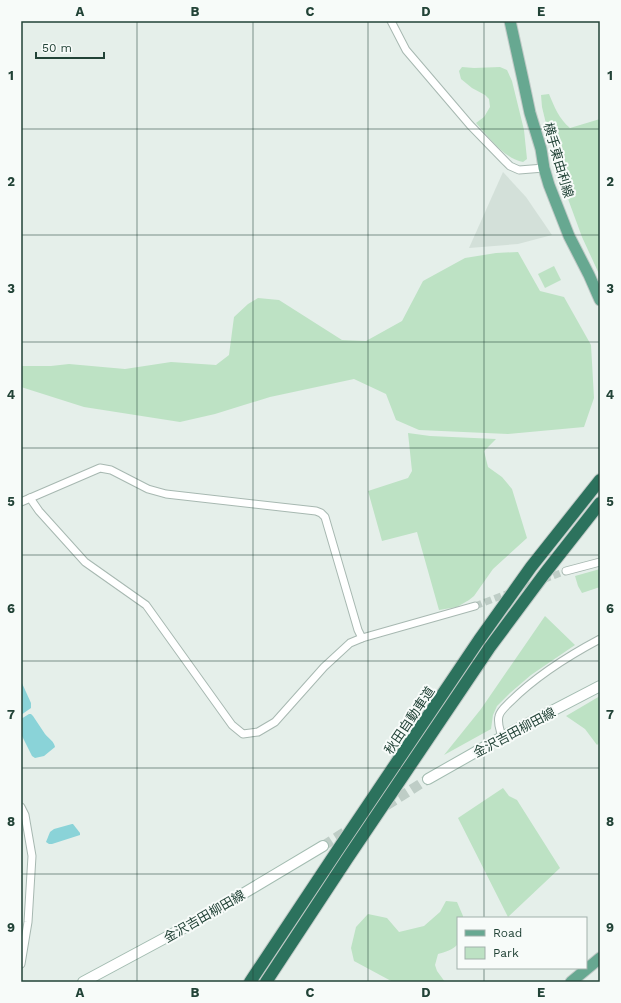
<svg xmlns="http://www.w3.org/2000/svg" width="621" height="1003" viewBox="0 0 621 1003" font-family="'Work Sans','Noto Sans JP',sans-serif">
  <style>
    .built { fill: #d3e0d9 }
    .green { fill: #bde2c4 }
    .water { fill: #8ad3d8 }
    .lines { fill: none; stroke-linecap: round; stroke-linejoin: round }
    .street-tunnel { stroke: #becdc6; stroke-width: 7; stroke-dasharray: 7 3.5; stroke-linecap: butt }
    .secondary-tunnel { stroke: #becdc6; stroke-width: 10; stroke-dasharray: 10 5; stroke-linecap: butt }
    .street-casing { stroke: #a7b8b1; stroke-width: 9 }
    .secondary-casing { stroke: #a3bcb1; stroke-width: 12 }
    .primary-casing { stroke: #c1cac7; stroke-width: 13 }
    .highway-casing { stroke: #c1cac7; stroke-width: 14 }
    .street { stroke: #fff; stroke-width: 7 }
    .secondary { stroke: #fff; stroke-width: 10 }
    .primary { stroke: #67a891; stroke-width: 11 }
    .highway { stroke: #2c725d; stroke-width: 12 }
    .grid { fill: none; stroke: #224337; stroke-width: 1; stroke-opacity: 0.55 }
    .labels { text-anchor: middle; stroke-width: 4; stroke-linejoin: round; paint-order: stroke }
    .street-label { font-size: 13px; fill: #224337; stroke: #f7fbf9 }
    .neatline { fill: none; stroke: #224337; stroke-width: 1.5 }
    .grid-label { font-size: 13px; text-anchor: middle; font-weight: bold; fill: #224337 }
  </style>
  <rect width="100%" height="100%" fill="#e5efea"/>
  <polygon class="built" points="503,172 526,197 552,235 518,244 469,248"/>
  <g class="green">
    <path d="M462 67 474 68 500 67 507 70 512 81 524 130 527 159 523 162C503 158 489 137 476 123L484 117 490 107 489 99 485 95 472 88 461 79 459 71Z"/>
    <path d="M549 94C554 106 559 119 570 128L600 119V276L582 237 557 169 542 107 541 95Z"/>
    <polygon points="518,252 540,291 564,297 591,345 594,398 584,427 508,434 419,430 396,420 386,394 354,379 270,397 215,414 180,422 84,407 21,387 21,366 51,366 69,364 125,369 171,362 216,365 229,355 234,317 248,304 258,298 279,300 342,340 366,341 402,321 423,281 465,258 496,253"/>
    <polygon points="554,266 561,280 545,288 538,274"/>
    <polygon points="408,433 430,436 496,439 484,451 488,467 502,477 512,489 527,538 493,569 474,596 469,600 457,607 439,610 417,532 382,541 368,491 408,478 412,471"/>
    <polygon points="600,569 600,587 582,593 578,586 575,576"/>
    <polygon points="545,616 575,645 531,675 510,693 497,706 493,715 491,729 444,755 481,709"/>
    <polygon points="600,696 600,742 597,745 585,729 566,716"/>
    <polygon points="503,788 509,796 517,800 560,868 508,917 458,818"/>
    <path d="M446 901 457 902 463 916V918H458V944C453 950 445 952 438 954L435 965 437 971 445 982H393L354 961 351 948 356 927 368 914 387 918 399 932 424 926 440 912Z"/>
  </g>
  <g class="water">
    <polygon points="21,681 31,703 31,708 21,715"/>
    <path d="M29 714H31L33 716C37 722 41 728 45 734 49 739 54 741 55 747L44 756 35 758 32 756 21 734V719Z"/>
    <polygon points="72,824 73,824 80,833 80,835 52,844 49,844 46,842 50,832 54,829"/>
  </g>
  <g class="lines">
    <polyline class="street-tunnel" points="475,606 566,571"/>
    <polyline class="secondary-tunnel" points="323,846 428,779"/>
    <g class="street-casing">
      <g id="street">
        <polyline points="391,21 406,50 470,125 504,160 510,166 519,170 544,168"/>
        <polyline points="30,498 39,511 85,562 146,605 232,725 243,734 258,732 275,722 324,667 350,643 362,638"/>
        <polyline points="21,502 100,468 111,470 148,489 166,494 316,511 321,513 325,517 358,630 362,638 475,606"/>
        <polyline points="566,571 600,562"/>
        <path d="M502 737C500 729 497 724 499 716 500 711 506 706 510 702 536 676 568 656 600 639"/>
        <polyline points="21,807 25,815 32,856 28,922 21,964"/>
      </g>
    </g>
    <g class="secondary-casing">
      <g id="secondary">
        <polyline points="428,779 502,737 600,686"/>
        <polyline points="83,982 204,917 323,846"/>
      </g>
    </g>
    <g class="primary-casing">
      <g id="primary">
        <polyline points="510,21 523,80 530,113 541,149 544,168 549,185 569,236 589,275 600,300"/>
        <polyline points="571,982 600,958"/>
      </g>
    </g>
    <g class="highway-casing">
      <g id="highway">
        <polyline points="250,982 337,851 479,640 531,567 600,480"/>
        <polyline points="266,982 347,859 490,647 545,573 600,503"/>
      </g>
    </g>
    <use href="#street" class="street"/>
    <use href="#secondary" class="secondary"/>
    <use href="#primary" class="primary"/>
    <use href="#highway" class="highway"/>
  </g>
  <path class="grid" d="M137 21V982M253 21V982M368 21V982M484 21V918M21 129H600M21 235H600M21 342H600M21 448H600M21 555H600M21 661H600M21 768H600M21 874H600M484 968V982"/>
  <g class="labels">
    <g class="street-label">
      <text transform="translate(559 160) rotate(74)" y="5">横手東由利線</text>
      <text transform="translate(409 720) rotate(-56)" y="5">秋田自動車道</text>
      <text transform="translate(514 732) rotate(-28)" y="5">金沢吉田柳田線</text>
      <text transform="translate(204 916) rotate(-30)" y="5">金沢吉田柳田線</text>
    </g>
  </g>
  <rect width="621" height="1003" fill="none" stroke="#f7fbf9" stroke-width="44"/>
  <rect x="457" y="917" width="130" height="52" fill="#f7fbf9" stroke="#a2b1ab"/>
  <rect x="465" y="930" width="20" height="6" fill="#67a891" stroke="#a2b1ab"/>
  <text x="493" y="937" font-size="12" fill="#224337">Road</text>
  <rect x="465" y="947" width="20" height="12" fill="#bde2c4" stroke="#a2b1ab"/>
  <text x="493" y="957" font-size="12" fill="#224337">Park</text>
  <path d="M36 52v6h68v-6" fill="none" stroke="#224337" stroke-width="2"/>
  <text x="42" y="52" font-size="12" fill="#224337" stroke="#f7fbf9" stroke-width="3" paint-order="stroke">50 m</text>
  <rect x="22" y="22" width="577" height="959" class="neatline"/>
  <g class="grid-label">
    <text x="80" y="16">A</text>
    <text x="195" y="16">B</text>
    <text x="310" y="16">C</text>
    <text x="426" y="16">D</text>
    <text x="541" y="16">E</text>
    <text x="11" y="80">1</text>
    <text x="610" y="80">1</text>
    <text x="11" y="186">2</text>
    <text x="610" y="186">2</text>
    <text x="11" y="293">3</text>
    <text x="610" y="293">3</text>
    <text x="11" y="399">4</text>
    <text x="610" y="399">4</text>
    <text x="11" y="506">5</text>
    <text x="610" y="506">5</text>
    <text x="11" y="613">6</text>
    <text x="610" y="613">6</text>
    <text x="11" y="719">7</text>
    <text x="610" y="719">7</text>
    <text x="11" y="826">8</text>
    <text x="610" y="826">8</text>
    <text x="11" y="932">9</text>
    <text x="610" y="932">9</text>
    <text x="80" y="997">A</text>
    <text x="195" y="997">B</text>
    <text x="310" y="997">C</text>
    <text x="426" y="997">D</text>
    <text x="541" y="997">E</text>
  </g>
</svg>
